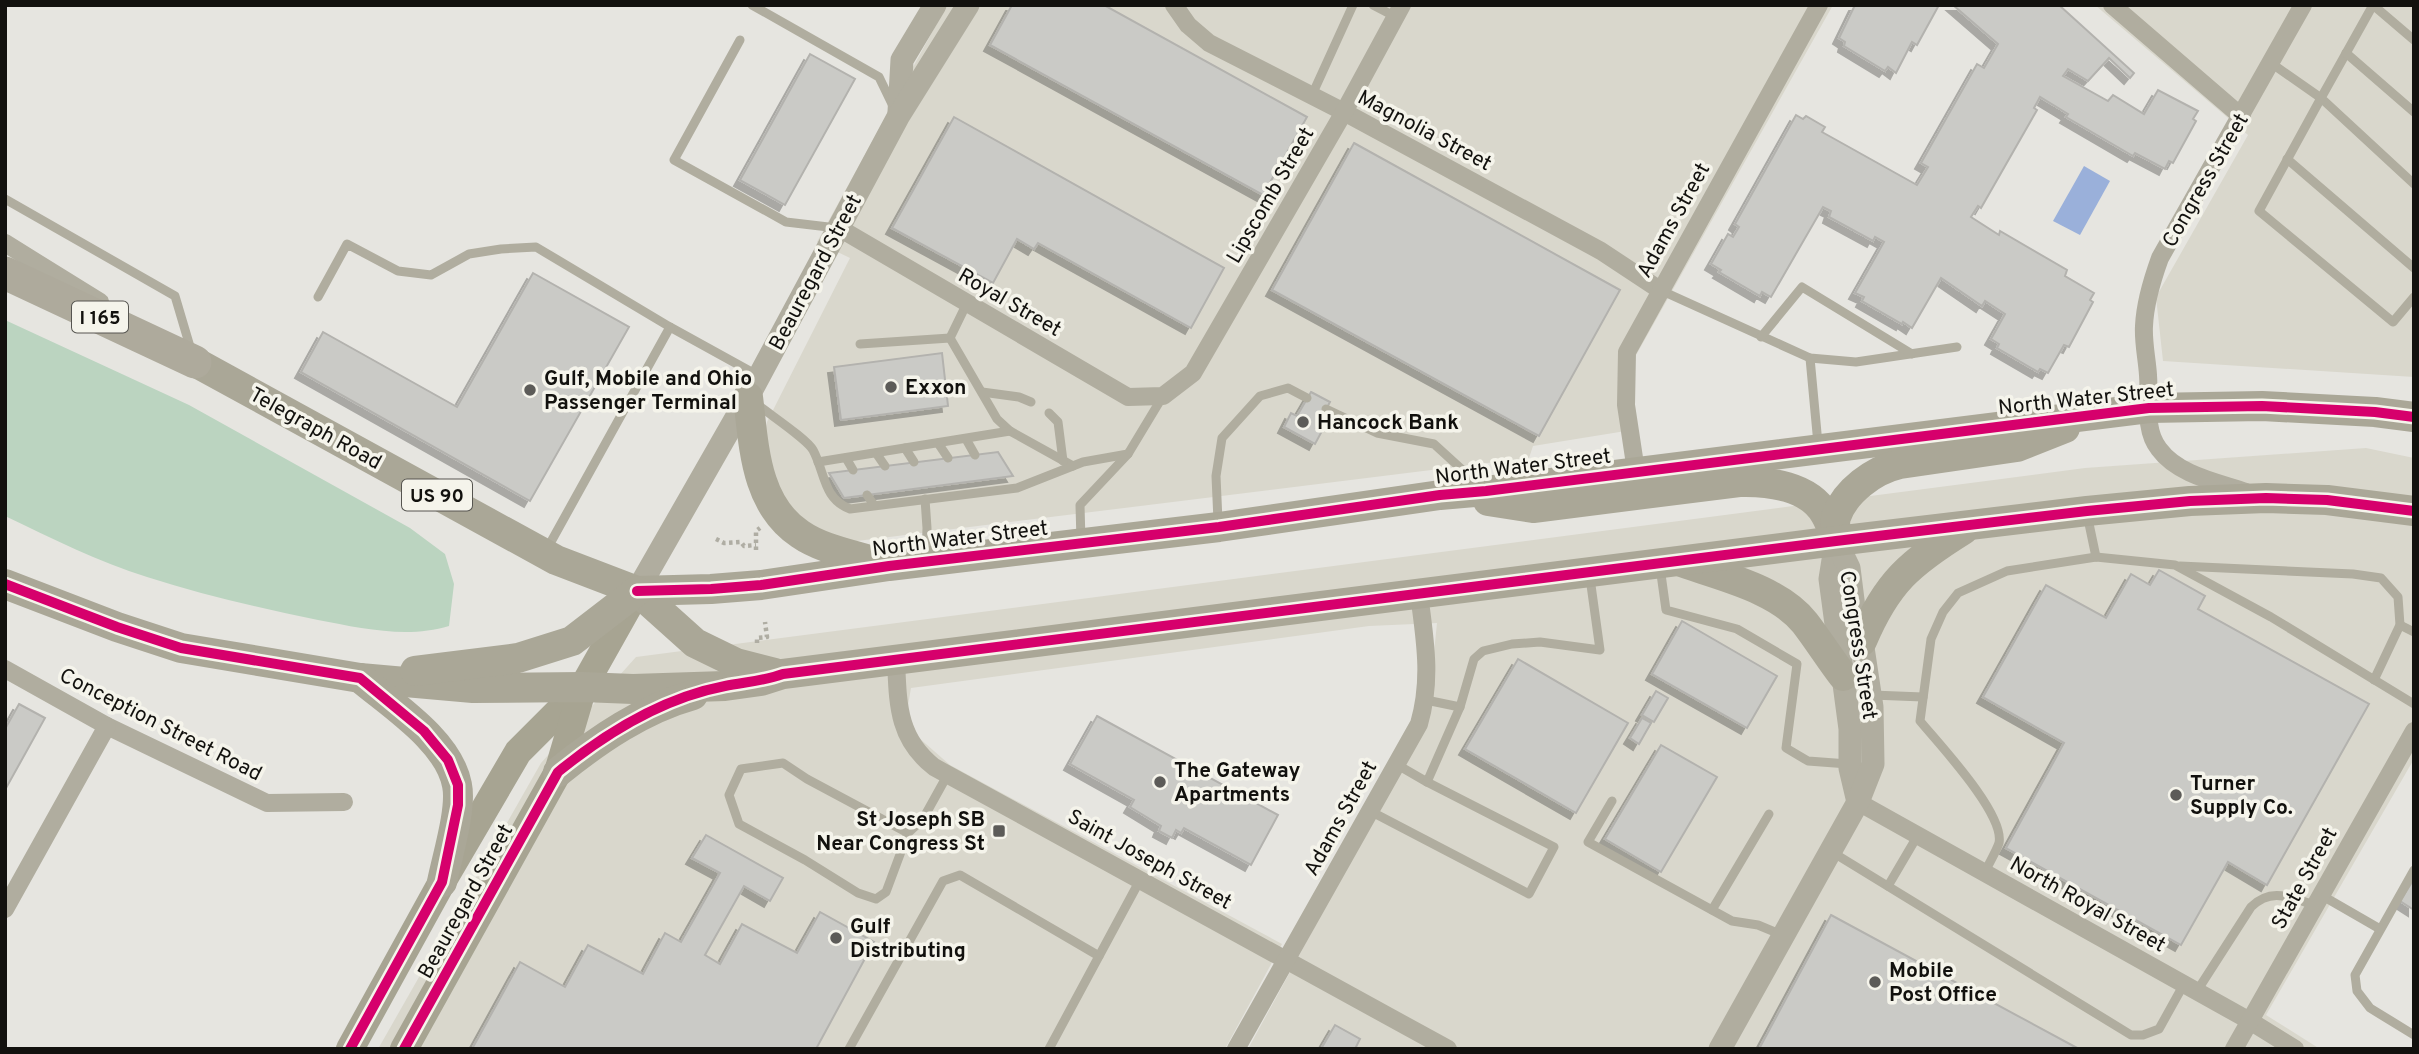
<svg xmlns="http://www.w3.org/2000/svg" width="2419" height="1054" viewBox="0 0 2419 1054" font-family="Overpass,sans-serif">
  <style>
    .built { fill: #d9d7cc }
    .green { fill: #bbd4c0 }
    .water { fill: #9ab0da }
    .building { fill: #cacac6; stroke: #b3b2ae; stroke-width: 2; filter: url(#shadow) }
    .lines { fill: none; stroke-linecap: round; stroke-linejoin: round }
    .path { stroke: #afada3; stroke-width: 4.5; stroke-dasharray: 3.5 3.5; stroke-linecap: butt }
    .service { stroke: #b0ad9f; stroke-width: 9 }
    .minor { stroke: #b0ad9f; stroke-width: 18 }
    .tertiary { stroke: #b0ad9f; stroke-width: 23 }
    .primary { stroke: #a7a492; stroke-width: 28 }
    .trunk { stroke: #aaa797; stroke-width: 30 }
    .motorway { stroke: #aeaa9c; stroke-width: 33 }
    .cycleway-casing { stroke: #f5f4eb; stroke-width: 15 }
    .cycleway { stroke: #d6006c; stroke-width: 10 }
    .poi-dot { fill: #5c5b58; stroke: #f5f4eb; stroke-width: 2.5 }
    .labels { text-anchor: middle; stroke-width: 7; stroke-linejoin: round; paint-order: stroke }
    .shield { fill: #f5f4eb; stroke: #565550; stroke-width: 2 }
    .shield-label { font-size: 19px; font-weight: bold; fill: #12110e }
    .street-label { font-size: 21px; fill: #12110e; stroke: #f5f4eb }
    .poi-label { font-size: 21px; font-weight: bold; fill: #12110e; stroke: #f5f4eb; text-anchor: start }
  </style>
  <defs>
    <filter id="shadow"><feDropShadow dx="-6" dy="6" stdDeviation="0" flood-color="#0004"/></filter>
  </defs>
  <rect width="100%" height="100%" fill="#e6e5e0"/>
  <g class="built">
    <polygon points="947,5 1833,5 1635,357 1632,408 1638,429 1533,446 1529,458 857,541 835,540 797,520 779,501 762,445 767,422 850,258 817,242"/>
    <polygon points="2095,5 2414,5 2414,377 2163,361 2156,297 2248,135"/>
    <polygon points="2366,448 2414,458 2414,759 2266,1015 2320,1049 1248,1049 1427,721 1437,623 1369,626 911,688 907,711 918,737 950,765 1282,944 1225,1049 378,1049 541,763 636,657 2085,468"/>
  </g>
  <path class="green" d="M5 320 189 405 410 528 445 554 454 584 449 626C407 639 360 628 318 620 260 608 203 595 147 577 99 562 51 538 5 516Z"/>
  <polygon class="water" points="2084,166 2110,181 2080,235 2053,221"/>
  <g class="building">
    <polygon points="1012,5 1104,5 1307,117 1263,195 990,45"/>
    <polygon points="1855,5 1939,5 1917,45 1912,42 1896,73 1888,67 1885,71 1844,46 1845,42 1839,38"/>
    <polygon points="1953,5 2059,5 2134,73 2130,78 2109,58 2088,81 2068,69 2063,76 2108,101 2113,95 2144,114 2158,90 2198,111 2193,119 2196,121 2173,163 2169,161 2165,169 2135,153 2133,156 2066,117 2068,114 2040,97 2034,108 2037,110 1981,208 1978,206 1971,217 1999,235 2000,231 2067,270 2065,276 2094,293 2090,300 2093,302 2069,347 2064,345 2048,373 2040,369 2038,372 1997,348 1999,344 1991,339 2005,314 1985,301 1982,306 1941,278 1912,328 1903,322 1902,324 1862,301 1864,297 1855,293 1884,242 1875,237 1873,241 1829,217 1831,211 1823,207 1771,297 1762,292 1760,296 1719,272 1721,270 1711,264 1728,234 1733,237 1739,227 1735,224 1796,115 1803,119 1806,116 1825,127 1822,132 1917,185 1928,167 1921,163 1977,64 1984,68 1998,44"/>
    <polygon points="810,54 855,79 785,205 740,180"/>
    <polygon points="954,117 1224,268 1191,328 1038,243 1034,249 1017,239 993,283 892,228"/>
    <polygon points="1354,143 1620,290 1539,436 1272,290"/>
    <polygon points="533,273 629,327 530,501 301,372 323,332 457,407"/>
    <polygon points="942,353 948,406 841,420 834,367"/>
    <polygon points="1311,392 1330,402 1316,428 1322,431 1315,444 1284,427 1291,413 1297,416"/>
    <polygon points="998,452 1013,476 844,498 829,473"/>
    <polygon points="2159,570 2205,596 2198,609 2369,704 2267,885 2228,862 2181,945 2006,848 2064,743 1983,697 2046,585 2106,618 2131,574 2150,585"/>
    <polygon points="1682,621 1777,676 1747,728 1652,674"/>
    <polygon points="1518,659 1628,723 1576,813 1465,749"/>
    <polygon points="1656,691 1668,698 1654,722 1642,715"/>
    <polygon points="19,704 45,718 5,790 5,729"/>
    <polygon points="1097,716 1278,815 1251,865 1184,828 1181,833 1176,830 1172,838 1159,831 1161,826 1130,807 1134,800 1070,764"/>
    <polygon points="1642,718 1651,723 1639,744 1630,738"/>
    <polygon points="1661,745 1717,777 1661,872 1605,839"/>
    <polygon points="706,835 783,878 770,901 744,886 705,955 720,964 742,924 797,953 820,912 874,942 816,1049 472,1049 520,962 565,987 588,945 643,974 665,933 681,942 720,873 692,858"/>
    <polygon points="2414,879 2414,910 2400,901"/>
    <polygon points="1831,915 2079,1049 1759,1049"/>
    <polygon points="1335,1025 1360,1039 1355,1049 1321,1049"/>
  </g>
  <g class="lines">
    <g class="path">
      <polyline points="716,539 724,543 741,542 744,546 756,545"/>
      <polyline points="756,550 756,531 760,528"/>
      <polyline points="757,643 757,638 767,637 765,622"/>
    </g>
    <g class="service">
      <polyline points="752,5 879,77 893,106"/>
      <polyline points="1373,5 1396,17"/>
      <polyline points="2373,5 2321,98 2414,184"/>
      <polyline points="2373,5 2414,40"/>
      <polyline points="740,40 674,160 786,222 837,228"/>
      <polyline points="2346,53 2414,112"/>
      <polyline points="2271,63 2321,98 2259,211 2393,322 2414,297"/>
      <polyline points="1312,95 1353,5"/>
      <polyline points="2287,159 2414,268"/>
      <polyline points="5,199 175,296 191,350"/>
      <polyline points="1660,290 1810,358 1856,362 1957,347"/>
      <polyline points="318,297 347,244 398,271 431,275 469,254 501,249 536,247 670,327 757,375"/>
      <polyline points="967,303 950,338 997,419 1010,431 1073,466"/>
      <polyline points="1761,337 1802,287 1912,354"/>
      <polyline points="860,344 950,338"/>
      <polyline points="1810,358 1818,444"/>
      <polyline points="982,392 1019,397 1031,402"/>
      <path d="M757 404C769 414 807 439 813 450 825 472 823 499 850 509L1017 488 1083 462 1128 454"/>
      <polyline points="1326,409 1377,433 1434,444 1479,485"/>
      <polyline points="1049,413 1058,422 1063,461"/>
      <polyline points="966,439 975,455"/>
      <polyline points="938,443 948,458"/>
      <polyline points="905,448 914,462"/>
      <polyline points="876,453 885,466"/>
      <polyline points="846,458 853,470"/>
      <polyline points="818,462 1010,431"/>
      <polyline points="867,495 874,505"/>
      <polyline points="925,499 927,528 926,557"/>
      <polyline points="2087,514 2096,557"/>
      <polyline points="1218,521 1216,476 1222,438 1260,396 1288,388 1307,398"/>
      <polyline points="1081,541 1080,505 1128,454 1163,396"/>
      <polyline points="547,549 670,327"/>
      <polyline points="2180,566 2353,574 2381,578 2398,597 2400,625 2374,680"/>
      <polyline points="1660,567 1666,610 1737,629 1797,664 1786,748 1808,761 1848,764"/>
      <polyline points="2400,625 2414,632"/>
      <polyline points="1872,695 1923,697"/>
      <polyline points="1426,700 1460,707"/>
      <polyline points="1396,764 1427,782 1460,707 1474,659 1483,651 1512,644 1540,642 1600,650 1590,578"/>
      <polyline points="1612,801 1588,842 1732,921 1758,925 1782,935"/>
      <polyline points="1370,811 1529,894 1554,847 1427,782"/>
      <polyline points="908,833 807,779 783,763 741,769 729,795 739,824 805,860 858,893 876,899 886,892 908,833 923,819 948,774"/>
      <polyline points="1832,852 2131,1035 2143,1035 2159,1029 2184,984"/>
      <polyline points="2414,870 2355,975 2357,991 2370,1008 2414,1035"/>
      <path d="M1985 872C1989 863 1996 852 1999 843 2005 814 1939 744 1920 721L1931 639 1943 612 1958 593 2007 571 2096 557 2175 565 2271 617 2414 704"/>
      <polyline points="1888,886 1918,835"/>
      <polyline points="2321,895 2380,929"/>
      <polyline points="1712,910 1769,814"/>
      <path d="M2197 991 2251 907C2272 887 2290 898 2315 905"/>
      <polyline points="849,1049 943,881 960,875 1099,956"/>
      <polyline points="1049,1049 1140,880"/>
    </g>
    <g class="minor">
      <polyline points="1174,5 1188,25 1209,43 1344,112 1601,251 1660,290"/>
      <polyline points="2112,5 2242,117"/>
      <polyline points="839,228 1128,397 1163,396 1193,373 1344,112 1402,5"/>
      <polyline points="5,243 100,302"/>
      <polyline points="1636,471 1626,405 1627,352 1819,5"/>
      <path d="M2246 492C2217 482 2178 475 2159 449 2143 429 2150 399 2148 375 2147 359 2143 342 2144 326 2145 303 2152 280 2160 258L2303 5"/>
      <path d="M896 660C898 703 897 738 934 767L1448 1049"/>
      <polyline points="5,669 107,726 267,803 344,802"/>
      <polyline points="1858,802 2250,1021 2295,1049"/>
      <polyline points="5,909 107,726"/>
      <path d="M1236 1049 1419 724C1432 679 1425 640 1419 594"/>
      <polyline points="2234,1049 2414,731"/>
    </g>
    <g class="tertiary">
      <polyline points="899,112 902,60 935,5"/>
      <polyline points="1836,541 1830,579 1850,729 1850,768 1858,802"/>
      <polyline points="637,591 748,397 898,117 968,5"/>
      <polyline points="1720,1049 1858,802 1873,764 1872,707 1862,641 1856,624 1849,568 1836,541"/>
    </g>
    <g class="primary">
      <polyline points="350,1049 442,882 518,752 581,689"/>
      <polyline points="404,1049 558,772 583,687 637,591"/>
    </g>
    <g class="trunk">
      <polyline points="195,362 556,560 637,591 711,589 761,585 889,566 1219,527 1440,495 1486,491 2149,408 2262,406 2375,412 2414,417"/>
      <path d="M748 397C754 446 755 504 800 534 823 550 856 555 882 564"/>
      <path d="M1488 501 1533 508 1739 482C1769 481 1809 486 1825 514 1830 522 1833 532 1836 541"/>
      <path d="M1836 540C1836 533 1834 524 1836 517 1845 491 1874 470 1900 464L2017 447 2065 428"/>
      <path d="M1684 563C1723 577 1778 589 1805 623 1818 640 1830 659 1843 676"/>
      <polyline points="5,584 117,627 181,648 360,678 473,688 583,687 633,689 725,686 761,681 783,674 1836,541 2087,511 2190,501 2266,498 2327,500 2414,511"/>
      <polyline points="637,591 695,643 736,663 775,673"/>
      <path d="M1862 641C1887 582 1910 563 1963 530"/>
      <polyline points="415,671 518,658 572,641 637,591"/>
      <path d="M360 678C392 705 449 741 457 785 462 809 447 857 442 882"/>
      <path d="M558 772C599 739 643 709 693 695"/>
    </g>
    <polyline class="motorway" points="5,273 195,362"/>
    <g class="cycleway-casing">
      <g id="cycleway">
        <polyline points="5,584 117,627 181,648 360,678 424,731 448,760 458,785 458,805 442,882 350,1049"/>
        <polyline points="637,591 711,589 761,585 889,566 1219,527 1440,495 1486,491 2149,408 2262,406 2375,412 2414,417"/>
        <path d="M404 1049 558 772C607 732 662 698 725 686 745 682 764 681 783 674L1836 541 2087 511 2190 501 2266 498 2327 500 2414 511"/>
      </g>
    </g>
    <use href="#cycleway" class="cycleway"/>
  </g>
  <g class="poi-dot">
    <circle cx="891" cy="387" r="7"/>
    <circle cx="530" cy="390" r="7"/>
    <circle cx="1303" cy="422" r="7"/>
    <circle cx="1160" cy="782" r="7"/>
    <circle cx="2176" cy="795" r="7"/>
    <rect x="992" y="824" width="14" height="14" rx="3.5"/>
    <circle cx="836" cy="938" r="7"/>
    <circle cx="1875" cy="982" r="7"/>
  </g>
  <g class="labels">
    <g class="shield">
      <rect x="72" y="301.5" width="56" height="31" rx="5"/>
      <rect x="402" y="479.5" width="70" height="31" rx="5"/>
    </g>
    <g class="shield-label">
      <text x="100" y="324">I 165</text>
      <text x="437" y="502">US 90</text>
    </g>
    <g class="street-label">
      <text transform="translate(1425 130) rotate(28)" y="7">Magnolia Street</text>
      <text transform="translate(2205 180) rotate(-60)" y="7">Congress Street</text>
      <text transform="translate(1270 195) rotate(-60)" y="7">Lipscomb Street</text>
      <text transform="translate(1673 220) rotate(-61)" y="7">Adams Street</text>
      <text transform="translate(815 272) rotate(-62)" y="7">Beauregard Street</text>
      <text transform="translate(1010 302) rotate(30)" y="7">Royal Street</text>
      <text transform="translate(2086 398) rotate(-6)" y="7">North Water Street</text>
      <text transform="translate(316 428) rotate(29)" y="7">Telegraph Road</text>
      <text transform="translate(1523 466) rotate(-7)" y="7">North Water Street</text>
      <text transform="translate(960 538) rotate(-7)" y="7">North Water Street</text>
      <text transform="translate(1859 645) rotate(81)" y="7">Congress Street</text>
      <text transform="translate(161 724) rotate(27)" y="7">Conception Street Road</text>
      <text transform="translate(1340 818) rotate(-61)" y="7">Adams Street</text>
      <text transform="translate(1150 859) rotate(29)" y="7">Saint Joseph Street</text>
      <text transform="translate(2304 878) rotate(-61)" y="7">State Street</text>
      <text transform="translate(465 901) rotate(-61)" y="7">Beauregard Street</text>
      <text transform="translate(2088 904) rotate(29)" y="7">North Royal Street</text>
    </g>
    <g class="poi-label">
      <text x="544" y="385">Gulf, Mobile and Ohio<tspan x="544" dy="24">Passenger Terminal</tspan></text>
      <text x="905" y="394">Exxon</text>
      <text x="1317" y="429">Hancock Bank</text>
      <text x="1174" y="777">The Gateway<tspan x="1174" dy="24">Apartments</tspan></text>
      <text x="2190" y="790">Turner<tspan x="2190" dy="24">Supply Co.</tspan></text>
      <text x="985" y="826" text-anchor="end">St Joseph SB<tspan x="985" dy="24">Near Congress St</tspan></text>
      <text x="850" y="933">Gulf<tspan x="850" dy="24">Distributing</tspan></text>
      <text x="1889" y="977">Mobile<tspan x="1889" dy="24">Post Office</tspan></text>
    </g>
  </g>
  <rect width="2419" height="1054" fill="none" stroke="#12110e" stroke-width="14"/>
</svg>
